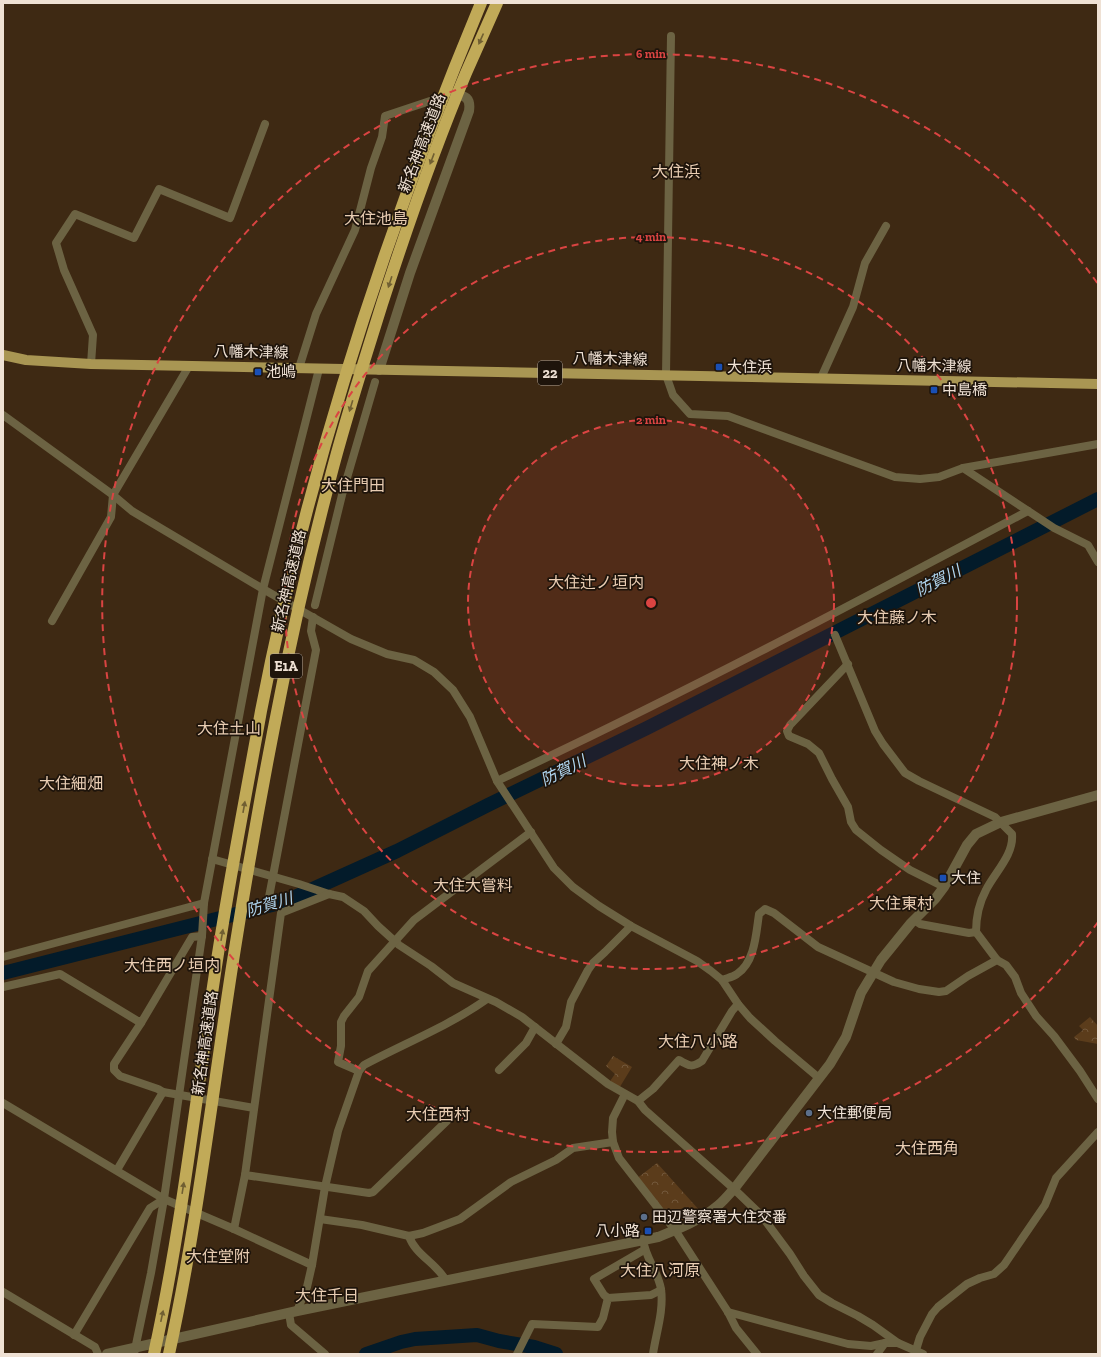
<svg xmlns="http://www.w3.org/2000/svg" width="1101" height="1357" viewBox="0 0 1101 1357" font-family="'Zilla Slab','Noto Sans JP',serif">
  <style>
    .park { fill: url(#park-crowns) }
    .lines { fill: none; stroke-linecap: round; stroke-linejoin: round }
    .river { stroke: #031b2a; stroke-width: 14 }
    .minor { stroke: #6c6343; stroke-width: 8 }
    .tertiary { stroke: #6c6343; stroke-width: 10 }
    .primary { stroke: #a99653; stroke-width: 10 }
    .motorway-bridge { stroke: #c1aa58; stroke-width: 12 }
    .oneway { fill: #705f32 }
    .ring { fill: none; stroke: #da4442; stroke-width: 2; stroke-dasharray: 7 5 }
    .transit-dot { fill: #1a4fb4; stroke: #1e140b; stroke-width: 1.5 }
    .service-dot { fill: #5c6f8a; stroke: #1e140b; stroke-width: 1.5 }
    .labels { text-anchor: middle; stroke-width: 3.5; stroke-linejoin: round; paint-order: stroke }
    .shield { fill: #1e140b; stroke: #b0a498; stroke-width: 1 }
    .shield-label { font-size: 14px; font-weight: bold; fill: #efe1d4 }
    .street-label { font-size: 15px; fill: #efe1d4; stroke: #1e140b }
    .poi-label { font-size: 15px; fill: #efe1d4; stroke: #1e140b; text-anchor: start }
    .neighbourhood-label { font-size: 16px; fill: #e9cdb3; stroke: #1e140b }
    .water-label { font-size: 16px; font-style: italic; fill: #b0d6f0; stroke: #1e140b }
    .centre { fill: #da4442; stroke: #1e140b; stroke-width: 2 }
    .ring-label { font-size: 12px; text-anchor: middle; font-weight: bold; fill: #da4442; stroke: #1e140b; stroke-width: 3.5; stroke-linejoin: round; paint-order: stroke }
  </style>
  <defs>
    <pattern id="park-crowns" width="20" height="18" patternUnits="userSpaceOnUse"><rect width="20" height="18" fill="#5b3c1b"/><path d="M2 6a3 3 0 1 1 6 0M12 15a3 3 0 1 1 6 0" fill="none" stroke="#73583b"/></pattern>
  </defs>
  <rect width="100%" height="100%" fill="#3e2913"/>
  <g class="park">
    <polygon points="1090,1017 1098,1026 1098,1044 1076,1040 1074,1037 1083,1030 1079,1026"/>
    <polygon points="613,1056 632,1067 618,1090 608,1084 615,1074 606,1066"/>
    <polygon points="657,1163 700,1211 672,1225 636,1179"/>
  </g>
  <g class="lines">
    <g class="river">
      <polyline points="3,973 284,902 397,851 488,805 647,728 1098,499"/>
      <polyline points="366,1354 401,1342 415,1339 477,1335 499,1341 534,1347 556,1354"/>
    </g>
    <g class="minor">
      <polyline points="671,36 666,375 673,395 690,414 728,416 895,477 920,479 939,477 963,468 1054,528 1088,545 1098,562"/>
      <polyline points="91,364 93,335 64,270 56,243 75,214 134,238 159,189 230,218 265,124"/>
      <polyline points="299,368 316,314 355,230 371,168 382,137 385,116 445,96"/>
      <polyline points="821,378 853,307 865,263 886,226"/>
      <polyline points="3,415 113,495 132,511 263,589 351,639 387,654 414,660 434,672 453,690 470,717 497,781 554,868 573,887 599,906 631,926 697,961 711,971 722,980 738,1004 750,1018 775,1041 819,1078"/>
      <polyline points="963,468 1098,444"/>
      <polyline points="315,605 342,495 375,382"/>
      <polyline points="52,621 111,517 113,495 189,366"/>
      <path d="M835 635 875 731 883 744 905 773 919 781 995 817 1012 834C1014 855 995 872 986 890 979 903 976 918 976 932L997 960 1006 965 1015 977 1021 993 1036 1016 1054 1036 1080 1071 1098 1099"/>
      <polyline points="848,664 790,725 787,731 789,736 808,744 819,753 832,779 848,807 851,822 856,830 881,850 910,870 944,887"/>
      <path d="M497 781C677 697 853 604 1028 511"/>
      <polyline points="212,859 299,884 329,894 343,897 364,911 378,926 399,945 431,966 453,983 496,1002 522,1017 608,1084 638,1101 645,1110 734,1189 761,1215 790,1254 804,1276 819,1295 832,1303 858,1316 873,1325 898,1343"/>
      <polyline points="329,894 281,913 245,1175 369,1193 373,1192 452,1116"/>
      <polyline points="269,897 316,650 311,631 313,617"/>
      <polyline points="914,920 920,924 969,933 976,932"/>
      <polyline points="3,957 204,903"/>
      <path d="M722 980C727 978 733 977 737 974 755 962 756 934 759 914L765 909 774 913 818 947 894 982 919 989 939 992 946 991 968 976 997 960"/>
      <polyline points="3,987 60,974 141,1023 192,937 202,936"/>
      <polyline points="556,1044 566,1027 571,1002 588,970 593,963 605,952 631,926"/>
      <polyline points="499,1070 526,1043 535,1027"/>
      <polyline points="359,1071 338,1062 341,1046 341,1022 344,1016 359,997 368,971 414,920 531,832"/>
      <polyline points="163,1092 254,1108"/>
      <polyline points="625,1094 613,1118 612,1132 613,1142 619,1158 675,1230 728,1312 736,1328 757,1354"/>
      <path d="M638 1101 653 1089 679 1060C689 1066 692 1068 702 1061L732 1011 738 1004"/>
      <polyline points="3,1103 164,1199 234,1229 312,1265"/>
      <polyline points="117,1170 163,1092 158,1089 120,1076 114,1070 114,1064 141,1023"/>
      <polyline points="320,1219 362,1225 409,1236 423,1233 460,1219 511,1182 556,1160 573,1148 613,1142"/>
      <polyline points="234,1229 245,1175"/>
      <path d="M409 1236C415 1255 438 1264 446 1281"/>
      <path d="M643 1239C645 1258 658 1271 661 1289 664 1311 656 1333 653 1354"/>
      <polyline points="3,1292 95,1347 98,1354"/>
      <polyline points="608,1298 604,1295 594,1279 644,1250"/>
      <path d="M297 1311 307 1287 312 1265 325 1187 338 1131 359 1071 364 1065C405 1043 449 1026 487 999"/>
      <polyline points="728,1312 848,1344 871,1346 885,1343 898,1343 923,1354"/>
      <polyline points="289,1313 291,1325 325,1354"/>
      <polyline points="74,1335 150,1208 164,1199"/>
      <polyline points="916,1350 920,1337 932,1314 938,1307 967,1284 980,1278 994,1274 1004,1265 1045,1205 1056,1178 1098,1132"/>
      <polyline points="134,1354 151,1273 164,1199 202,936 204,903 263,589 319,369"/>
      <polyline points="517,1354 532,1324 598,1327 603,1318 608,1298 651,1295 661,1290"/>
      <polyline points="877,1354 885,1343"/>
    </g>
    <g class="tertiary">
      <path d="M379 370 410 273 469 111C471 97 465 96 453 93"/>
      <path d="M107 1354 297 1311 658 1237C678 1229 699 1221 716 1207 723 1202 728 1195 734 1189L830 1064 846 1037 861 993 881 960 911 923 935 899 944 887 967 845 976 834 1001 822 1098 795"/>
    </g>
    <polyline class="primary" points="3,355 26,360 91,364 1098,384"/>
    <g class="motorway-bridge">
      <path d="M154 1354C181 1231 195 1105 214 980 227 890 245 801 261 711 308 468 386 231 481 3"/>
      <path d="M169 1354C197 1226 212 1096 232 967 246 877 262 787 280 697 294 624 311 551 330 479 345 420 364 362 382 304 407 227 434 149 466 73 476 50 487 26 497 3"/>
    </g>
  </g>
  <defs><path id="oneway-solid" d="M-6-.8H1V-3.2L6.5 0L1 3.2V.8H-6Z"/></defs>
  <g class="oneway">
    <use href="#oneway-solid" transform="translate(481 39) rotate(114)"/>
    <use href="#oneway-solid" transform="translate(432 159) rotate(111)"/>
    <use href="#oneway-solid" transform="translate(390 282) rotate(108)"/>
    <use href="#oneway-solid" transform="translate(351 406) rotate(107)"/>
    <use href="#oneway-solid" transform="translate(244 807) rotate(-80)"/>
    <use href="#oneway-solid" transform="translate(222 935) rotate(-80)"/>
    <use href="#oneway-solid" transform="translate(183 1188) rotate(-81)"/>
    <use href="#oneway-solid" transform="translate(162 1316) rotate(-78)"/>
  </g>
  <circle cx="651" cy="603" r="183" fill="#da4442" fill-opacity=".12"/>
  <g class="ring">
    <circle cx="651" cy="603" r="183"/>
    <circle cx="651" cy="603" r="366"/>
    <path d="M1098 922A549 549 0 1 1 1098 284"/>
  </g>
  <g class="transit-dot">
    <rect x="715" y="363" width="8" height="8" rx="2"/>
    <rect x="254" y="368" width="8" height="8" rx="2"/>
    <rect x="930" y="386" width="8" height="8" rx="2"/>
    <rect x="939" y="874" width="8" height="8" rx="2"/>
    <rect x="644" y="1227" width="8" height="8" rx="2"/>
  </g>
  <g class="service-dot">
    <circle cx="809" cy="1113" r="4"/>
    <circle cx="644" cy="1217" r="4"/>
  </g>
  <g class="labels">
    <g class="shield">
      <rect x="538" y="361" width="24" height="24" rx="3"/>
      <rect x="270" y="654" width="32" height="24" rx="3"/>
    </g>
    <g class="shield-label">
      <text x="550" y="378">22</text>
      <text x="286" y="671">E1A</text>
    </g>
    <g class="street-label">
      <text transform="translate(422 143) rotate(-69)" y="5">新名神高速道路</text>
      <text transform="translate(251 352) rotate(1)" y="5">八幡木津線</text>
      <text transform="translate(610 359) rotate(1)" y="5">八幡木津線</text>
      <text transform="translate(934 366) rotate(1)" y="5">八幡木津線</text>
      <text transform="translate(289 581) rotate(-77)" y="5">新名神高速道路</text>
      <text transform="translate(205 1043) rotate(-82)" y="5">新名神高速道路</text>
    </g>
    <g class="poi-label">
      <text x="727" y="372">大住浜</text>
      <text x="266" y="377">池嶋</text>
      <text x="942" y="395">中島橋</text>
      <text x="951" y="883">大住</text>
      <text x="817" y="1118">大住郵便局</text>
      <text x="652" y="1222">田辺警察署大住交番</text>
      <text x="640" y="1236" text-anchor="end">八小路</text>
    </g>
    <g class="neighbourhood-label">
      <text x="676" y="177">大住浜</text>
      <text x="376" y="224">大住池島</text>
      <text x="353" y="491">大住門田</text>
      <text x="596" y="588">大住辻ノ垣内</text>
      <text x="897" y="623">大住藤ノ木</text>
      <text x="229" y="734">大住土山</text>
      <text x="719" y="769">大住神ノ木</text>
      <text x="71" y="789">大住細畑</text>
      <text x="473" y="891">大住大嘗料</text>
      <text x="901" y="909">大住東村</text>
      <text x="172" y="971">大住西ノ垣内</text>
      <text x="698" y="1047">大住八小路</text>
      <text x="438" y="1120">大住西村</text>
      <text x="927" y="1154">大住西角</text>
      <text x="218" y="1262">大住堂附</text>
      <text x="660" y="1276">大住八河原</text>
      <text x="327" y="1301">大住千日</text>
    </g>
    <g class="water-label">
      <text transform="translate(938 580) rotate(-27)" y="6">防賀川</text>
      <text transform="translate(563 770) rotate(-26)" y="6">防賀川</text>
      <text transform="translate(269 904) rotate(-17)" y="6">防賀川</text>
    </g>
  </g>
  <circle cx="651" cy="603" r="6" class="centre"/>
  <g class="ring-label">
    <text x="651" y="58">6 min</text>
    <text x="651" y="241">4 min</text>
    <text x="651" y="424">2 min</text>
  </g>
  <rect width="1101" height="1357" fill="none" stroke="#efe1d4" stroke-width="8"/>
</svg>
